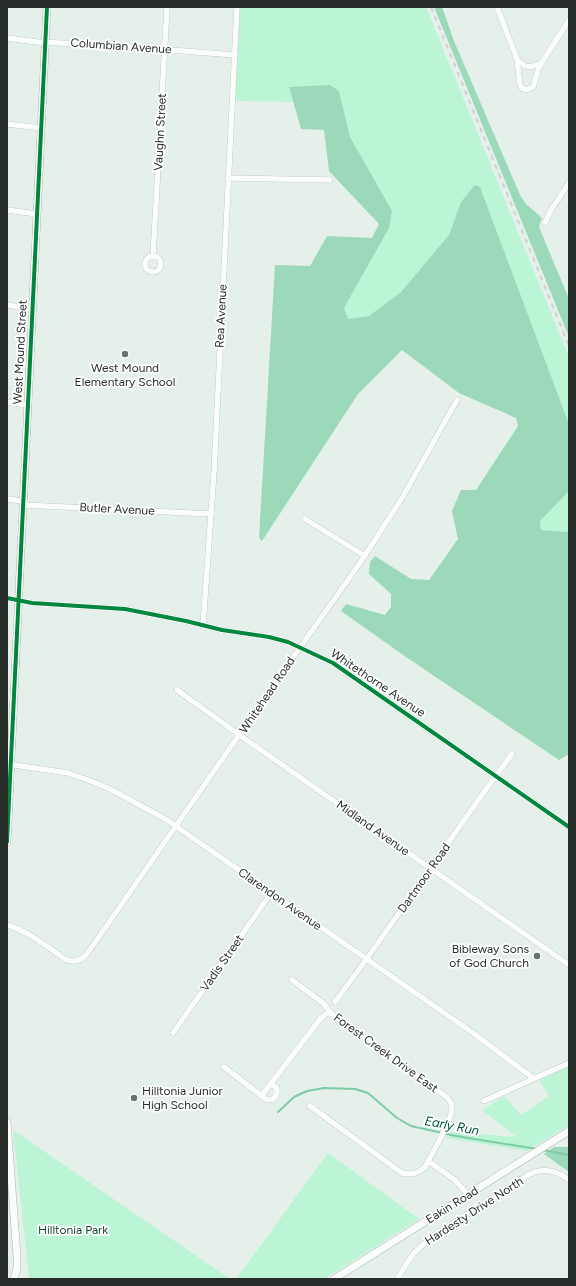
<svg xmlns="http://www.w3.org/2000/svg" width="576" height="1286" viewBox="0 0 576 1286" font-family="Figtree,sans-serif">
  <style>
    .green { fill: #bcf4d6 }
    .forest { fill: #9bd9ba }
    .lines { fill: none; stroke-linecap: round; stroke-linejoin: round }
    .stream { stroke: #7fcba5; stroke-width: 2 }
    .minor-casing { stroke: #adb5b0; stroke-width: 6 }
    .tertiary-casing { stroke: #adb5b0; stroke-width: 8 }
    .minor { stroke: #fbfdfc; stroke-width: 5.5 }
    .tertiary { stroke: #fbfdfc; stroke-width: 7 }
    .rail { stroke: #cfd1d0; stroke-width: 2; stroke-dasharray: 5 5; stroke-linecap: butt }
    .cycleway-casing { stroke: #fff; stroke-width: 6 }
    .cycleway { stroke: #00873e; stroke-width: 4 }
    .poi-dot { fill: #6a726d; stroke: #fff; stroke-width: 1.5 }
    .labels { text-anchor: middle; stroke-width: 3.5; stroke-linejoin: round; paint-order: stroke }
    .street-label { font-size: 12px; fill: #272e2a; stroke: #fff }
    .poi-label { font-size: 12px; fill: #272e2a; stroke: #fff }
    .park-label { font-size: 12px; fill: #18432e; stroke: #fff }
    .water-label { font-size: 13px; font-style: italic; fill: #005737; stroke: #fff }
  </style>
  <rect width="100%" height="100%" fill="#e5f0ea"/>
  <g class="green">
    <polygon points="240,7 426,7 569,357 569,424 480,187 475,186 461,202 449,235 401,292 369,316 348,319 344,308 389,228 392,212 350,137 339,91 289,87 293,102 235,101"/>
    <polygon points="569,491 569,532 541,530 540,521"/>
    <polygon points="569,1066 569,1125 527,1151 446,1138 449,1132 517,1137 482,1110 504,1096 521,1115 549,1096 539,1080"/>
    <polygon points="13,1130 230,1279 30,1279 29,1278"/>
    <polygon points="328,1153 419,1219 324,1279 236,1279"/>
  </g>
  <g class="forest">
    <polygon points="434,7 442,7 454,41 520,195 526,204 542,218 539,227 569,299 569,337"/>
    <polygon points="330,85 339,91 350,137 392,211 389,228 344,308 348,319 369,316 401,292 449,235 461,202 475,185 480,187 569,424 569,491 540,521 541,530 569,532 569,754 559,760 406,657 341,611 346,604 385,615 391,607 391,594 369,574 370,562 375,556 411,579 429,580 458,539 452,511 461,490 476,490 518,426 516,418 459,393 402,350 358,394 262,541 259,538 275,265 310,266 327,236 372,238 379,224 329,171 324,130 301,129 289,87"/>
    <polygon points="554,1147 569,1147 569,1172 544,1154"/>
  </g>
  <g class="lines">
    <g class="stream">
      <polyline points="278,1112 294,1097 307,1091 324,1088 355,1089 368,1093 397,1118 411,1126 456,1136 537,1149"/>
      <polyline points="543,1150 569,1155"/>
    </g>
    <g class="minor-casing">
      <g id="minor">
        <polyline points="497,7 517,59 520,85 522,88 526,90 533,87 539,67 569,20"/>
        <polyline points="7,38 37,42 106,45 235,55"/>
        <path d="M517 59C526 69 530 68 541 63"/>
        <polyline points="7,124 41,128"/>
        <polyline points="228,178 330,180"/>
        <polyline points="7,210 37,214"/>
        <polyline points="545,223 551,210 569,183"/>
        <polyline points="153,256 167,7"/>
        <circle cx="153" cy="264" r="8"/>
        <polyline points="7,305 32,309"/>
        <polyline points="7,402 28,405"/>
        <polyline points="7,499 23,501"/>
        <polyline points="23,505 211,514"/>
        <polyline points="305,519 365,556"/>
        <polyline points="7,598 32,603 125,609 186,621 222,630 269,637 288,642 333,663 569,827"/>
        <polyline points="203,625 214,472 237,7"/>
        <polyline points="177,690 248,741 569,965"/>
        <polyline points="7,764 68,773 88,780 110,789 167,820 473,1033 533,1078"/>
        <path d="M7 925C28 931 47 947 65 959 74 963 80 961 87 954L289 663 360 563 402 498 457 400"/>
        <path d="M292 980 323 1003 331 1013 444 1095C448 1098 452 1102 452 1107 453 1119 431 1155 425 1167 417 1174 412 1175 402 1173L310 1106"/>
        <path d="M335 1002C396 921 451 835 512 754"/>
        <polyline points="173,1033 271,893"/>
        <polyline points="224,1067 267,1100 273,1099 277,1094 277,1088 271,1084"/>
        <polyline points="262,1095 321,1018 327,1013 331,1013"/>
        <polyline points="484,1101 569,1063"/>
        <polyline points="428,1161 455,1180 468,1195"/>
        <path d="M397 1279 413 1254 429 1239 528 1175C543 1167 556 1170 569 1180"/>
      </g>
    </g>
    <g class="tertiary-casing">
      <g id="tertiary">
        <polyline points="7,842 47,7"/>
        <polyline points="7,1122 17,1256 17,1268 14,1279"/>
        <polyline points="334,1279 569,1131"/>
      </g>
    </g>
    <use href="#minor" class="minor"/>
    <use href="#tertiary" class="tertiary"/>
    <polyline class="rail" points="431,7 569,346"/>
    <g class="cycleway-casing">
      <g id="cycleway">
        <polyline points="7,598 32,603 125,609 186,621 222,630 269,637 288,642 333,663 569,827"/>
        <polyline points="7,842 47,7"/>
      </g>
    </g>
    <use href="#cycleway" class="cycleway"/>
  </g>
  <g class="poi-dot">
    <circle cx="125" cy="354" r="4"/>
    <circle cx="537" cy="956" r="4"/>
    <circle cx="134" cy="1098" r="4"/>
  </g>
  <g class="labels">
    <g class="street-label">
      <text transform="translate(121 46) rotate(4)" y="4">Columbian Avenue</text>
      <text transform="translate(160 132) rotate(-87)" y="4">Vaughn Street</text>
      <text transform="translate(221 316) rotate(-87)" y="4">Rea Avenue</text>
      <text transform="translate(20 352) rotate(-87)" y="4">West Mound Street</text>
      <text transform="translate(117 509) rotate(3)" y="4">Butler Avenue</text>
      <text transform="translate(378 683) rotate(34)" y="4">Whitethorne Avenue</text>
      <text transform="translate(267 695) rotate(-56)" y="4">Whitehead Road</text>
      <text transform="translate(373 828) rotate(35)" y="4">Midland Avenue</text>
      <text transform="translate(424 878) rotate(-55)" y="4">Dartmoor Road</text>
      <text transform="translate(280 899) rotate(35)" y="4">Clarendon Avenue</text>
      <text transform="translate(222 963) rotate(-55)" y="4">Vadis Street</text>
      <text transform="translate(386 1053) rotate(36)" y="4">Forest Creek Drive East</text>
      <text transform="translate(452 1205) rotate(-32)" y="4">Eakin Road</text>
      <text transform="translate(474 1211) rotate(-33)" y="4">Hardesty Drive North</text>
    </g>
    <g class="poi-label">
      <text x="125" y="372">West Mound<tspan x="125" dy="14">Elementary School</tspan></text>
      <text x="529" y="953" text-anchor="end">Bibleway Sons<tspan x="529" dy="14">of God Church</tspan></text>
      <text x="142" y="1095" text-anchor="start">Hilltonia Junior<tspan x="142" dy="14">High School</tspan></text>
    </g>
    <g class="park-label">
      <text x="73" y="1234">Hilltonia Park</text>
    </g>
    <g class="water-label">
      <text transform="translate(452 1125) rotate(11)" y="5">Early Run</text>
    </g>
  </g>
  <rect width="576" height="1286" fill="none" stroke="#272e2a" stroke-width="16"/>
</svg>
